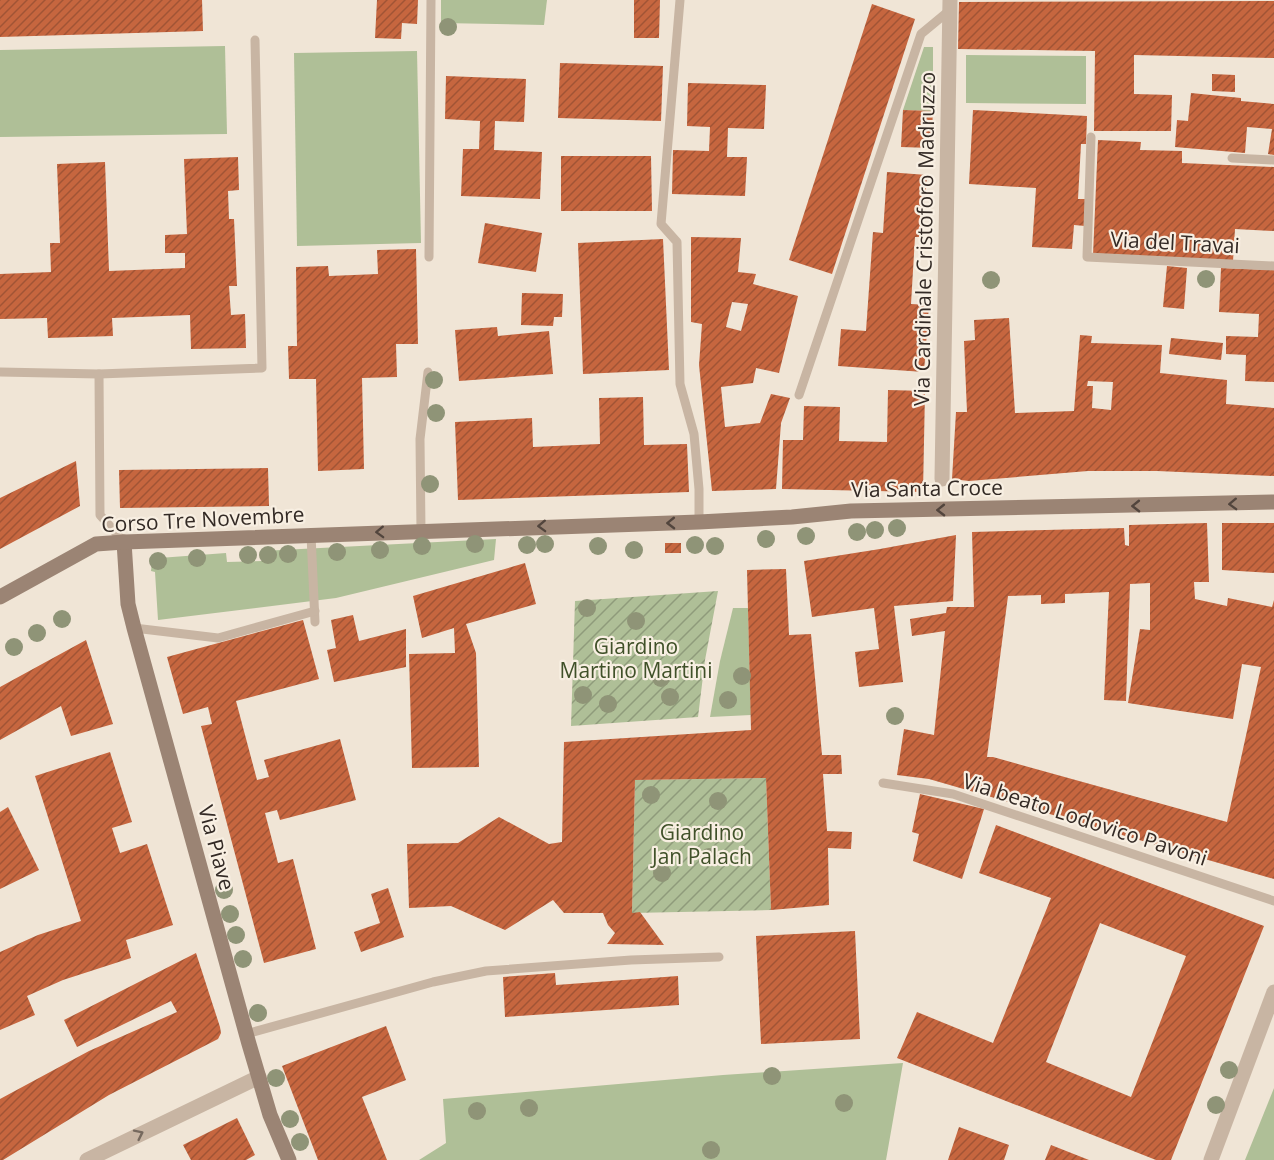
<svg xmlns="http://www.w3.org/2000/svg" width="1274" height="1160" viewBox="0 0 1274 1160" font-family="'Open Sans',sans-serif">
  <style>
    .green { fill: #afbf97 }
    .garden { fill: url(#garden-furrows) }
    .building { fill: url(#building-hatch); fill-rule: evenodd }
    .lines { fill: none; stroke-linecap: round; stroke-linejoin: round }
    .lane { stroke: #c8b5a3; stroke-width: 9 }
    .street { stroke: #c8b5a3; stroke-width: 15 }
    .secondary { stroke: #9b8474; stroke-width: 15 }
    .tree { fill: #8f9477 }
    .oneway { stroke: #52453d }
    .oneway2 { stroke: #76695e }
    .labels { text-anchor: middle; stroke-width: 4.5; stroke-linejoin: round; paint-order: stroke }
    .street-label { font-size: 21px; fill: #332a25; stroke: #f8efe2 }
    .park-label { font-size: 21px; fill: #405129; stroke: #f8efe2 }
  </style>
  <defs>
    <pattern id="garden-furrows" width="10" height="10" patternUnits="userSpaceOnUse" patternTransform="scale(1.5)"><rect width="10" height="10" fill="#afbf97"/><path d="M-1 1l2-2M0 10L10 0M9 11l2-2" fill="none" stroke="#8f9b7b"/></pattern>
    <pattern id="building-hatch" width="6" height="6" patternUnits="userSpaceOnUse" patternTransform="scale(1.5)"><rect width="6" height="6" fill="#c6663f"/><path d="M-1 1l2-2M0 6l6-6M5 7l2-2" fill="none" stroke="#a15435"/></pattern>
  </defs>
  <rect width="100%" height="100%" fill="#f0e5d6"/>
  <g class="green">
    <polygon points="441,0 547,0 544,25 441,23"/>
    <polygon points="225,46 227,134 0,137 0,50"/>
    <polygon points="924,47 933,47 933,111 903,110"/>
    <polygon points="417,51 421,243 297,246 294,53"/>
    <polygon points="966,55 1086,56 1086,104 966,103"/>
    <polygon points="496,539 494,560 336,598 158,620 155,572 151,571 152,562 159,558 226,553 227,562 262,561 262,551"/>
    <polygon points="733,608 748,608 751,715 710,717 720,661"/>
    <polygon points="903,1063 886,1160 419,1160 446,1143 443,1099 723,1075"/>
    <polygon points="1274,1088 1274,1160 1245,1160"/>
  </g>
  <g class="garden">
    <polygon points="718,591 705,660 698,717 571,726 575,601"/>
    <polygon points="766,778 771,910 632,913 635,780"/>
  </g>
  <g class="building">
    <polygon points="0,0 202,0 203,31 0,37"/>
    <polygon points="377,0 418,0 417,24 402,23 401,39 375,38"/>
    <polygon points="634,0 660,0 659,38 634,38"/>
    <polygon points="1274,1 1274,58 1134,55 1134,94 1172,95 1171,131 1094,131 1095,51 958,49 959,2"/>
    <polygon points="872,4 915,19 832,274 789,260"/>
    <polygon points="560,63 663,66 661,121 558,118"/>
    <polygon points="1212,74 1235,75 1235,92 1212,91"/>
    <polygon points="446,76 526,79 524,122 495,121 494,150 542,152 540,199 461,196 463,149 479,149 480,121 445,119"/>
    <polygon points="688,83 766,85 764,129 728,128 727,157 747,157 745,196 672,194 673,150 709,151 710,127 687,126"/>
    <polygon points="1191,93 1241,98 1241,101 1274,104 1274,155 1268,154 1272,129 1247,127 1245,153 1175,147 1177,120 1188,121"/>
    <polygon points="903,110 933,111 931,148 901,147"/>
    <polygon points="973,110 1087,116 1086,144 1081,144 1078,199 1087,199 1085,226 1074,225 1072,249 1032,247 1036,188 969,184"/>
    <polygon points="1098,140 1141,142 1140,150 1182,151 1182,163 1274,167 1274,231 1235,229 1233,261 1093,255"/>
    <polygon points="561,156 651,156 652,211 561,211"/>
    <polygon points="238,157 239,190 228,191 229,219 234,219 237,286 229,286 231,315 245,314 246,348 191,349 190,315 112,318 113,336 48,338 47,318 0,319 0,274 51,272 50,243 60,243 57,164 105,162 109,271 185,268 185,253 165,253 165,235 187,234 184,159"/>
    <polygon points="887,172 927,175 922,237 915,237 911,304 929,305 924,372 838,366 841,329 866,331 873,232 883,233"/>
    <polygon points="485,223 542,233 536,272 478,263"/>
    <path d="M691 237 741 238 738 272 756 274 753 284 798 296 779 373 756 368 753 383 721 387 725 427 760 423 771 394 790 398 781 423 776 489 712 491 699 365 702 324 691 322ZM732 302 748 304 741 331 726 327Z"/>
    <polygon points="663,239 669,370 583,374 578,243"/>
    <polygon points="416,249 418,344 396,344 397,377 362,378 364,469 318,471 316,379 289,379 288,346 297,346 296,267 328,266 329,276 378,274 377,250"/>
    <polygon points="1167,266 1187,268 1184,309 1163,307"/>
    <polygon points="1221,268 1274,270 1274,382 1245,381 1246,355 1226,354 1226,336 1258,337 1259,314 1219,312"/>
    <polygon points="522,293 563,294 562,317 554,317 553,326 521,325"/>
    <path d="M1009 318 1015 413 1074 411 1080 335 1092 336 1091 343 1162 345 1160 373 1227 380 1226 404 1274 408V476L1157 471H1088L969 481 952 479 956 412H967L964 341 975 340 974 320ZM1088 381 1113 382 1111 410 1092 408 1093 386H1087Z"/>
    <polygon points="497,327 498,336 549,331 553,374 459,381 455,330"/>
    <polygon points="1171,338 1223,343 1221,360 1169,354"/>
    <polygon points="888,390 925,391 923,492 782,489 783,440 803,440 804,406 840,407 839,441 887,442"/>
    <polygon points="643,397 644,445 687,444 689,492 458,500 455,422 532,418 533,447 600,444 599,398"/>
    <polygon points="76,461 80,506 0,549 0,498"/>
    <polygon points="268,468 269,506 120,508 119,470"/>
    <path d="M1207 523 1209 582H1194L1195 599 1227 606 1228 598 1272 607 1274 600V879L929 779 897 775 904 729 934 735 945 631 912 636 910 619 946 613 947 607H974L972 532 1124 528 1125 545 1129 546V525ZM1150 583V630L1140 629 1128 703 1233 719 1242 664 1261 667 1227 822 993 757H987L1008 596 1041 595V604L1065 603V594L1109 592 1104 700 1126 701 1130 584Z"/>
    <polygon points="1222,523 1274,523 1274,573 1222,570"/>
    <polygon points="956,535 953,601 894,606 903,682 859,687 855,652 879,649 874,608 812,617 804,561 880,549"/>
    <rect x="665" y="543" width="16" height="10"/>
    <polygon points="525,563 536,604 466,624 476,653 479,767 412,768 409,654 455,653 454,628 422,638 413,596"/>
    <polygon points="786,569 789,635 811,634 822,755 841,755 842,774 823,774 827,831 852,832 851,849 828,848 829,905 771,910 766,778 635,780 632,913 640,912 664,945 607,944 615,933 608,925 603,913 564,913 553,900 505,930 451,906 409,908 407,844 458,843 499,817 549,844 562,842 564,742 751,730 747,570"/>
    <polygon points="353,615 359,641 406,629 406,667 334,682 327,650 336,648 331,620"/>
    <polygon points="303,620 319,679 236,701 257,780 269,777 264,760 340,739 356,800 280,820 277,810 265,813 278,863 293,859 316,949 264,963 201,726 212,724 208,707 183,714 167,657"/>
    <polygon points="86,640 113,724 71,736 61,706 0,740 0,687"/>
    <polygon points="110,752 132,822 112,828 120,853 147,844 173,925 126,940 131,958 63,980 27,996 35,1015 0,1030 0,952 38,935 81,921 35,776"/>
    <polygon points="920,794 984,809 962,879 913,861 919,834 912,832"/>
    <polygon points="8,807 39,870 0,889 0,812"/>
    <path d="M996 825 1264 926 1171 1160H1156L897 1058 917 1012 993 1043 1051 898 979 873ZM1100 923 1186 956 1131 1097 1046 1062Z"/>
    <polygon points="388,888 404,937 361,952 354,932 380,923 371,894"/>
    <polygon points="855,931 860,1039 761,1044 756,936"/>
    <polygon points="196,953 220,1027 221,1033 218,1039 109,1095 3,1160 0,1160 0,1099 89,1051 177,1012 171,1001 77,1047 64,1020"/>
    <polygon points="555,973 556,985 678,976 679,1005 505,1017 503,977"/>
    <polygon points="386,1026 406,1080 362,1097 387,1160 318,1160 282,1066"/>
    <polygon points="237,1118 255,1155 246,1160 191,1160 183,1145"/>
    <polygon points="959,1127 1009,1145 1004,1160 948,1160"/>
    <polygon points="1051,1145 1089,1160 1045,1160"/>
  </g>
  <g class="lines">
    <g class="lane">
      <polyline points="680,0 661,224 677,242 680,384 694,434 699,489 699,522"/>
      <polyline points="1091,137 1087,257 1274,266"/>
      <polyline points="1232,158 1274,160"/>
      <polyline points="429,257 431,0"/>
      <polyline points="0,372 99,374 262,368 255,40"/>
      <polyline points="99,374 100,515 124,542"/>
      <polyline points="799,395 921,34 950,10"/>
      <polyline points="421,531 420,439 428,372"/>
      <polyline points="311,535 315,622"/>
      <polyline points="134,628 218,638 315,611"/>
      <polyline points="883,783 953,794 1274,901"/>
      <polyline points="246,1034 433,982 486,971 631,960 719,957"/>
    </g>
    <g class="street">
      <polyline points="942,479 950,0"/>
      <polyline points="87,1160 259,1077"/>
      <polyline points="1211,1160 1274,992"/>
    </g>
    <g class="secondary">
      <polyline points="124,542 128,604 134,628 249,1044 270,1115 289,1160"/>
      <polyline points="0,597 96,544 124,542 699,522 792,517 851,511 1274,502"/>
    </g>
  </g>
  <g class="tree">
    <circle cx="448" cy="27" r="9"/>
    <circle cx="1206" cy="279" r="9"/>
    <circle cx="991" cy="280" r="9"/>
    <circle cx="434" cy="380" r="9"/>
    <circle cx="436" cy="413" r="9"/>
    <circle cx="430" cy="484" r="9"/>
    <circle cx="897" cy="528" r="9"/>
    <circle cx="875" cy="530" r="9"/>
    <circle cx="857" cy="532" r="9"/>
    <circle cx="806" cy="536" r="9"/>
    <circle cx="766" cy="539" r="9"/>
    <circle cx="475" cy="544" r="9"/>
    <circle cx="545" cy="544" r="9"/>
    <circle cx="527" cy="545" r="9"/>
    <circle cx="695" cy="545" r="9"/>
    <circle cx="422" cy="546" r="9"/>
    <circle cx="598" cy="546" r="9"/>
    <circle cx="715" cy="546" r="9"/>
    <circle cx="380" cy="550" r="9"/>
    <circle cx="634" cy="550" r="9"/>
    <circle cx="337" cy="552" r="9"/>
    <circle cx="288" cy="554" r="9"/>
    <circle cx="248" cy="555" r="9"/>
    <circle cx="268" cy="555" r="9"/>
    <circle cx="197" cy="558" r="9"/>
    <circle cx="158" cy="561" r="9"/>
    <circle cx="587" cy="608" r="9"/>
    <circle cx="62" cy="619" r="9"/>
    <circle cx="636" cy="621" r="9"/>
    <circle cx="37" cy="633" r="9"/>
    <circle cx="14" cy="647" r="9"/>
    <circle cx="742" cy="676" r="9"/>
    <circle cx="661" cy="678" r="9"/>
    <circle cx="583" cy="695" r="9"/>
    <circle cx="670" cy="697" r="9"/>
    <circle cx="728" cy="700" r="9"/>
    <circle cx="608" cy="704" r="9"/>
    <circle cx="895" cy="716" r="9"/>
    <circle cx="651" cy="795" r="9"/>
    <circle cx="718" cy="801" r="9"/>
    <circle cx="709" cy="857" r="9"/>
    <circle cx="662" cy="873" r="9"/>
    <circle cx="224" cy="890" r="9"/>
    <circle cx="230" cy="914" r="9"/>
    <circle cx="236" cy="935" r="9"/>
    <circle cx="243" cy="959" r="9"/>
    <circle cx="258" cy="1013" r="9"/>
    <circle cx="1229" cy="1070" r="9"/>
    <circle cx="772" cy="1076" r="9"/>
    <circle cx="276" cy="1078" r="9"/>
    <circle cx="844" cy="1103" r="9"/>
    <circle cx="1216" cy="1105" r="9"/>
    <circle cx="529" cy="1108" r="9"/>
    <circle cx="477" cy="1111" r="9"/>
    <circle cx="290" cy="1119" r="9"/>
    <circle cx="300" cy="1142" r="9"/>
    <circle cx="711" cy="1150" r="9"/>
  </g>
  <defs><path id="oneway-chevron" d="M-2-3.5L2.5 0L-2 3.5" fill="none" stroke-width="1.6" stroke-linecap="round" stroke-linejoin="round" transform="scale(1.5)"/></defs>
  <g class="oneway">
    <use href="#oneway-chevron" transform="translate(1233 504) rotate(178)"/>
    <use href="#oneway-chevron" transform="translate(1136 506) rotate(179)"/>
    <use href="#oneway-chevron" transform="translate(941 510) rotate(179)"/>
    <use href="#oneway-chevron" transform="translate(671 523) rotate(179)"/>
    <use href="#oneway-chevron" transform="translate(542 526) rotate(178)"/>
    <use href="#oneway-chevron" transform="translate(380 532) rotate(178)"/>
  </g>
  <use class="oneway2" href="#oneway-chevron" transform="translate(139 1134) rotate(-26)"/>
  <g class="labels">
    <g class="street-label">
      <text transform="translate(925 239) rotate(-89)" y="7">Via Cardinale Cristoforo Madruzzo</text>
      <text transform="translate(1175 243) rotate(3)" y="7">Via del Travai</text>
      <text transform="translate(927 489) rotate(-1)" y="7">Via Santa Croce</text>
      <text transform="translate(203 520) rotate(-3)" y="7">Corso Tre Novembre</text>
      <text transform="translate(1085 820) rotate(18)" y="7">Via beato Lodovico Pavoni</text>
      <text transform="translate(216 848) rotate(75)" y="7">Via Piave</text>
    </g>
    <g class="park-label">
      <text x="636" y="654">Giardino<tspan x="636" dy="24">Martino Martini</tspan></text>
      <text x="702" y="840">Giardino<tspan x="702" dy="24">Jan Palach</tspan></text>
    </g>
  </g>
</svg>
